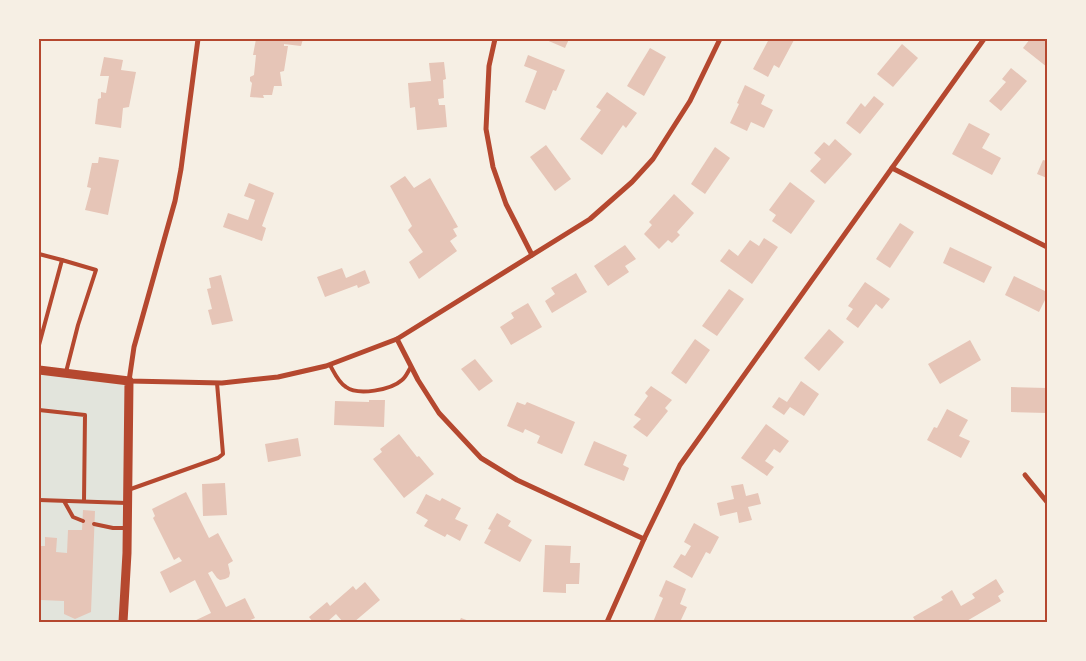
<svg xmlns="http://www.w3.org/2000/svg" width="1086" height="661" viewBox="0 0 1086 661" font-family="'Source Serif 4',serif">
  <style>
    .green { fill: #e2e4dc }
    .building { fill: #e6c5b7 }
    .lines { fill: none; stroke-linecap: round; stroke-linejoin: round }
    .service { stroke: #b5482f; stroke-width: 4 }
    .minor { stroke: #b5482f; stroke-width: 5 }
    .tertiary { stroke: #b5482f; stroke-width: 9 }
    .neatline { fill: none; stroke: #b5482f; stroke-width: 2 }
  </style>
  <rect width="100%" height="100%" fill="#f6efe4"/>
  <polygon class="green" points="39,370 129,381 123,622 39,622"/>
  <g class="building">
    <polygon points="256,39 274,41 274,39 303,39 301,46 284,44 284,46 288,46 284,71 280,72 282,86 274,86 272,95 263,95 264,98 250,97 252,83 250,81 250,77 254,75 256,55 253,55"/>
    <polygon points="544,39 569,39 565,48"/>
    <polygon points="769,39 791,39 794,40 779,68 774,65 768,77 753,69"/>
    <polygon points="1030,39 1047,39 1047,67 1023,48"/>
    <polygon points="902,44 918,58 893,87 877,74"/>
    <polygon points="650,48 666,57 644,96 627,86"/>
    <polygon points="528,55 565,70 556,91 553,90 545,110 525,102 537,71 524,66"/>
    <polygon points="104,57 123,60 121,70 136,72 129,107 123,108 121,128 95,124 98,99 101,98 101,92 106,93 109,76 100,76"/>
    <polygon points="444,62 446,79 443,80 444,98 438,99 439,105 445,105 447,127 417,130 415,107 410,108 408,83 431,81 429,63"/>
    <polygon points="1011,68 1027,81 1001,111 989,101 1006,82 1002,79"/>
    <polygon points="745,85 765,95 761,104 773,110 764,128 751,122 747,131 730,123 739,104 737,103"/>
    <polygon points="607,92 637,113 626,128 623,125 602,155 580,139 601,110 596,107"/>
    <polygon points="874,96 884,104 860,134 846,123 861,103 865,107"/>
    <polygon points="969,123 990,134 982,148 1001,158 992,175 952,154"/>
    <polygon points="835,139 852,154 825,184 810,171 821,159 814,153 824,142 829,146"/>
    <polygon points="546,145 571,179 555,191 530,157"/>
    <polygon points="715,147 730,158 705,194 691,184"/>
    <polygon points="99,157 119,160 108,215 85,210 91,188 87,187 92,163 98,163"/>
    <polygon points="1043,160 1047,161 1047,178 1037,174"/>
    <polygon points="405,176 414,188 430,178 458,227 453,229 457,236 450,241 457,251 419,279 409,262 423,252 408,230 412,226 390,186"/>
    <polygon points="790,182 815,201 791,234 772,221 776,215 769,210"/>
    <polygon points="249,183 274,193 262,226 266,228 262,241 223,227 228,213 248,220 255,200 244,196"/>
    <polygon points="674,194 694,213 677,232 680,235 672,243 668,240 659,249 644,234 652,225 649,222"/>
    <polygon points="900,223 914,232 890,268 876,259"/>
    <polygon points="764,238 778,247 752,284 720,261 729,249 738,256 750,240 759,246"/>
    <polygon points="625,245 636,259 625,266 629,272 608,286 594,266"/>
    <polygon points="950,247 992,267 984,283 943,263"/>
    <polygon points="342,268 346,278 365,270 370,283 358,288 357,285 325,297 317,277"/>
    <polygon points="576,273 587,292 552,313 545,301 555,294 551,288"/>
    <polygon points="221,275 233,321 212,325 208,310 212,309 207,289 211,288 209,278"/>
    <polygon points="1014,276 1047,292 1047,296 1039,312 1005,295"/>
    <polygon points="865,282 890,299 882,309 876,304 858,328 846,319 853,309 848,306"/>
    <polygon points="729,289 744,299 717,336 702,326"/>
    <polygon points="528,303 542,327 511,345 500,327 514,318 511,313"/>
    <polygon points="829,329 844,342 819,371 804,358"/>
    <polygon points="695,339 710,350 686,384 671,373"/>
    <polygon points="970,340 981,360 940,384 928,364"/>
    <polygon points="475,359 493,381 479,391 461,369"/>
    <polygon points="801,381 819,394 804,416 790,407 784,415 772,407 779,397 787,402"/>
    <polygon points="651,386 672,400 665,408 668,411 647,437 633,427 641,419 634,415 648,396 645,393"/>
    <polygon points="1011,387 1047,388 1047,413 1011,412"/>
    <polygon points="369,400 385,400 384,427 334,425 335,401 369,402"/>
    <polygon points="517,402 525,405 527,402 575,422 562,454 537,443 540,436 525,429 523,433 507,426"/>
    <polygon points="947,409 968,420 959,436 970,441 961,458 927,440 934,427 937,428"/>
    <polygon points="766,424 789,441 780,453 774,449 765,461 774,467 767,476 741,458"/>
    <polygon points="399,434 417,457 419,456 434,474 404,498 373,459 382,452 380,449"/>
    <polygon points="298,438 301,456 268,462 265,444"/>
    <polygon points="594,441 627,455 623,465 629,468 624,481 584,465"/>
    <polygon points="225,483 227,515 203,516 202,484"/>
    <polygon points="743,484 746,496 758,493 761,504 748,507 752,520 739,523 737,512 720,516 717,503 734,499 731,486"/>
    <polygon points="186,492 209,538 218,533 233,561 228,564 230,573 229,577 225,579 220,580 217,578 212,571 208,573 226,607 245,598 255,618 246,622 192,622 211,613 195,580 170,593 160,572 182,561 179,557 174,560 153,518 155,516 152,509"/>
    <polygon points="426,494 440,501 442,498 461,508 455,519 468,525 460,541 447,534 445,537 424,526 428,520 416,513"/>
    <polygon points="83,510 95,511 91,612 75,619 64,614 64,601 41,600 41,593 39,593 39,546 45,546 45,537 57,538 56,552 67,553 68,530 82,530"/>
    <polygon points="497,513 511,521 508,526 532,540 520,562 484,543 491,530 488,529"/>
    <polygon points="694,523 719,537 710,554 706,552 692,578 673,567 681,554 685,556 691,546 684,542"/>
    <polygon points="545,545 571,546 570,563 580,563 579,584 566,584 566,593 543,592"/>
    <polygon points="996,579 1004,592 998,596 1001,601 965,622 916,622 913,617 943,600 941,597 952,590 961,606 975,598 972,594"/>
    <polygon points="666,580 686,589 680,604 687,607 680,622 653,622 663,598 659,596"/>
    <polygon points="365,582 380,600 354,622 343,622 336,614 327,622 313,622 309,617 327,602 330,606 353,586 356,590"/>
    <polygon points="461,618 472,622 459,622"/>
  </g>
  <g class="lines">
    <g class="service">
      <polyline points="39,254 62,260"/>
      <polyline points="39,345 62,260 96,270 78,325 66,372"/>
      <path d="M330 365C334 372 338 382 346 387 358 396 391 390 402 380 406 377 408 371 411 367"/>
      <polyline points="39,410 85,415 84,501"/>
      <polyline points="128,490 218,458 223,454 217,383"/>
      <polyline points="39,500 127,503"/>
      <polyline points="64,501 73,517 83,521"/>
      <polyline points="94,524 113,528 126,528"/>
    </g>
    <g class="minor">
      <polyline points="198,39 181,169 175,201 134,347 129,381 222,383 278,377 326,366 397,339 590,219 632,182 653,159 690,101 720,39"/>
      <polyline points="495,39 489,66 486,129 493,167 506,204 532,255"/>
      <polyline points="892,168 1047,247"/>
      <polyline points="397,339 418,380 439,413 481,458 517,480 644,539"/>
      <polyline points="1025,475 1047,502"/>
      <polyline points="607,622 644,539 680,465 984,39"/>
    </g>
    <polyline class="tertiary" points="39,370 129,381 127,553 123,622"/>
  </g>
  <rect width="1086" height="661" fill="none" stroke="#f6efe4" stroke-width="80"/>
  <rect x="40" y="40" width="1006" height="581" class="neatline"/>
</svg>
